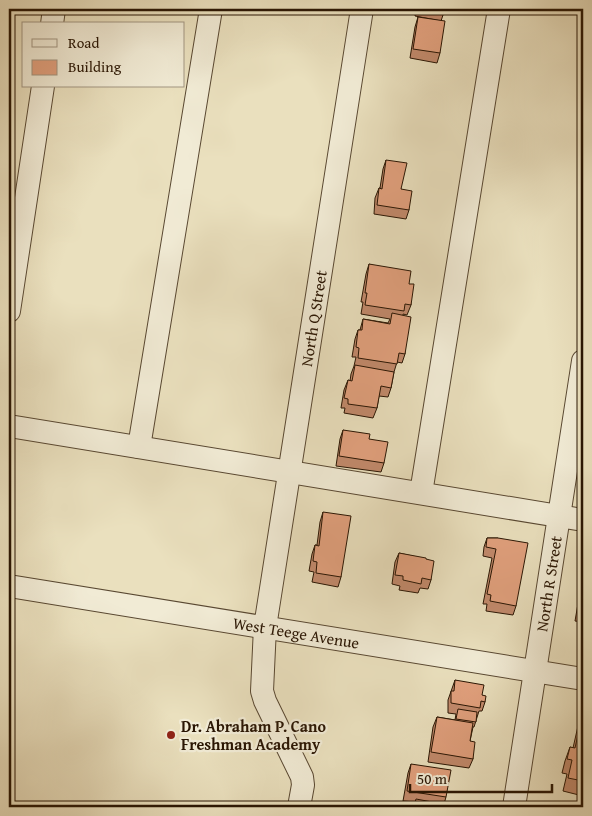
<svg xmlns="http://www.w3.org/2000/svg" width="592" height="816" viewBox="0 0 592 816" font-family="'Gentium Book Plus',serif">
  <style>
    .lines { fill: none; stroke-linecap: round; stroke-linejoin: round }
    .minor-casing { stroke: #594832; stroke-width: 24 }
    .minor { stroke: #f1ebd5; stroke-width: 22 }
    .wall { fill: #c28a6c; stroke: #291503 }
    .building { fill: #e1a07d; stroke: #291503 }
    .poi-dot { fill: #8f2418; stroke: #f1ebd5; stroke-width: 2 }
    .labels { text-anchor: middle; stroke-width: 4.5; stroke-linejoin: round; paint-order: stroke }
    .street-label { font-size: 16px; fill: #291503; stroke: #f1ebd5 }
    .poi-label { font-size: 16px; font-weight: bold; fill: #291503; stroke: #f1ebd5; text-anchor: start }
  </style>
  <rect width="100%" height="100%" fill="#eae0be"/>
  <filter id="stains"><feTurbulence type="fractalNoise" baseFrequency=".004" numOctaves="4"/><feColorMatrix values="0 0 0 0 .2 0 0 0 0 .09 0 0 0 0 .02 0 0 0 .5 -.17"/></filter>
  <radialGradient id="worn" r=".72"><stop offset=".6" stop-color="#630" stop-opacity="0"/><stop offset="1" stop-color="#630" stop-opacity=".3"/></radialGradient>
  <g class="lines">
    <g class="minor-casing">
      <g id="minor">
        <polyline points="52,24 54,9"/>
        <polyline points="9,311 43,86"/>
        <polyline points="9,426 583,520"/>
        <polyline points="139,447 211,9"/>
        <polyline points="421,493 499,9"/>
        <path id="s1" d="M9 586 583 679"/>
        <path id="s2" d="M299 807 303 785 302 777 265 701 262 691 265 627 362 9"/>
        <path id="s3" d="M514 807 583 361"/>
      </g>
    </g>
    <use href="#minor" class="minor"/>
  </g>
  <g class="wall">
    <polygon points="416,9 445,9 441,21 415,16"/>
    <polygon points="418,17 440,53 437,63 410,58 415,27"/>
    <polygon points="386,160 401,189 409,210 406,219 374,214 375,198 379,188 380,188 383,169"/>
    <polygon points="369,264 409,284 411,305 407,315 403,314 403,315 405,354 402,363 397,362 394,372 391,388 388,397 379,396 377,408 373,418 344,413 345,408 341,408 344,390 348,380 350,381 351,374 354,366 356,357 352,357 355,339 358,330 360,330 363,319 388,323 390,319 361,314 363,302 361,302 366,274"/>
    <polygon points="343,430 369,439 384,463 381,472 336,466 340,439"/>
    <polygon points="323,512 341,577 338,587 312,582 314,572 309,571 312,554 315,545 317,545 320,522"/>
    <polygon points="487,538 498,538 516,606 513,615 486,611 487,604 483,604 492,558 483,556 484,547"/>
    <polygon points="399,553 426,559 431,580 428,589 420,588 418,593 399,590 400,586 392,584 395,562"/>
    <polygon points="583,576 583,622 575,621 580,592 578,592 579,588"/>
    <polygon points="455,680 482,695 485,702 482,711 479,711 474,727 473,727 470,741 473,759 469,768 428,762 433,727 437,717 455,720 456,714 448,713 448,700"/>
    <polygon points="583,712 583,796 563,791 567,774 562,773 565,761 570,747 573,748 578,726"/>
    <polygon points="411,764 446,797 444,804 459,807 413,807 415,802 403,801 408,773"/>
  </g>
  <g class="building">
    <polygon points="430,9 445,9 445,11"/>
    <polygon points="418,17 445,21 440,53 413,49"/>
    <polygon points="386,160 407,163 401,189 412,191 409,210 377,205 379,188 382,189"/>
    <polygon points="369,264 411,271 409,284 414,284 411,305 405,304 404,311 365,305 367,293 365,293"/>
    <polygon points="392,313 411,317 405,354 399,353 397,364 358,358 359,348 356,347 358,330 362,330 363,319 390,324"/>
    <polygon points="355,365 394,372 391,388 381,386 377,408 348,404 348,399 344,398 348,380 352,381"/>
    <polygon points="343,430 370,434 369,439 388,442 384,463 339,456"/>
    <polygon points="323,512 351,516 341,577 316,573 317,562 313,561 315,545 319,546"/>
    <polygon points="487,538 498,538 528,543 516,606 490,601 491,595 487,594 496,549 486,547"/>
    <polygon points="399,553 426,558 426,559 434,561 431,580 422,578 421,584 403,580 403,576 395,575"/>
    <polygon points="583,585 583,612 579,612"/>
    <polygon points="455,680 484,685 482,695 486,696 485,702 481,701 480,708 451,703 451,691 454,691"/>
    <polygon points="458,709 477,712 476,722 456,719"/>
    <polygon points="583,712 583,781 568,778 572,760 567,759 570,747 575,748"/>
    <polygon points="437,717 473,723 470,741 475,742 473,759 431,752"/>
    <polygon points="411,764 451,770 446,797 407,791"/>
    <polygon points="416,799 459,807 414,807"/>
  </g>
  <circle class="poi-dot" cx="171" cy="735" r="5"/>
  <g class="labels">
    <g class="street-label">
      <text dy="6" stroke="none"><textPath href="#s2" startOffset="502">North Q Street</textPath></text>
      <text dy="6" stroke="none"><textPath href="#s3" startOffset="226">North R Street</textPath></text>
      <text dy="6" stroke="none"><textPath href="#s1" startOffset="291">West Teege Avenue</textPath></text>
    </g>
    <g class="poi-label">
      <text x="181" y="732">Dr. Abraham P. Cano<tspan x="181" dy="18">Freshman Academy</tspan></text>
    </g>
  </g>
  <rect width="592" height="816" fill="none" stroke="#eae0be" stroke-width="30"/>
  <rect x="10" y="10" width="572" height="796" fill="none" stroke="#291503" stroke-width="2.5"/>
  <rect x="15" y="15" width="562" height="786" fill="none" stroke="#291503"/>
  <rect x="22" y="22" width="162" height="65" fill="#f1ebd5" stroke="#a19581"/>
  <rect x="32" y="39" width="25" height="8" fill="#f1ebd5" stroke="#a19581"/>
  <text x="68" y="48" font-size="15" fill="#291503">Road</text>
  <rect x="32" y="60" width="25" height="15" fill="#e1a07d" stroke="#a19581"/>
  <text x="68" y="72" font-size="15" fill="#291503">Building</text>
  <path d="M410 784v8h142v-8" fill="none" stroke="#291503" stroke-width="2.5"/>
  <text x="417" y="784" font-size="15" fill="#291503" stroke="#f1ebd5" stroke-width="4" paint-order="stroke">50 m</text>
  <rect width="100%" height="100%" filter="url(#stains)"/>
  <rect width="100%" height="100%" fill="url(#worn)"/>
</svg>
